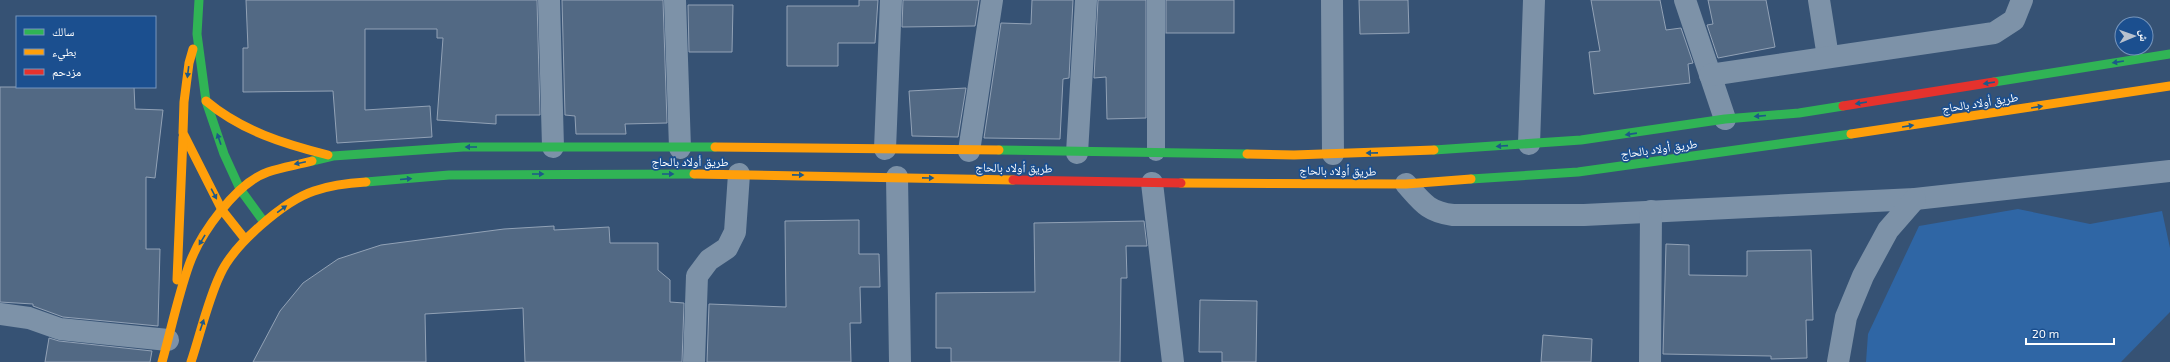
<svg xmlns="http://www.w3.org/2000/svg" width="2170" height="362" viewBox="0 0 2170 362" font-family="'Exo 2','Noto Naskh Arabic',sans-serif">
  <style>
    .green { fill: #2f66a5 }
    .building { fill: #526984; stroke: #92a2b6 }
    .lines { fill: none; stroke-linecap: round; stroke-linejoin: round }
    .lane { stroke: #7d92a8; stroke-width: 18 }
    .street { stroke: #7d92a8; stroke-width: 22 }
    .fast { stroke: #30b455; stroke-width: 9 }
    .slow { stroke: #ff9f0a; stroke-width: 9 }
    .jam { stroke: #e5322d; stroke-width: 9 }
    .oneway { fill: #1d5989 }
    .labels { text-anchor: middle; stroke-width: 3.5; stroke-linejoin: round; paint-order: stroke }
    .street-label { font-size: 12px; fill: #fff; stroke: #1b4f8f }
  </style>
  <rect width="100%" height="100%" fill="#365274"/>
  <polygon class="green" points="2018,209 2090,224 2162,211 2170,248 2170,312 2121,362 1866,362 1868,334 1919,226"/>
  <g class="building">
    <polygon points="246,0 537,0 540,115 496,115 496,124 437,120 443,38 437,38 437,29 365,29 365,110 430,106 432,137 337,143 333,91 243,92 243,48 248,48"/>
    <polygon points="562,0 663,0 667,123 625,124 626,134 576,134 575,116 565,115"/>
    <polygon points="859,0 878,0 875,43 838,43 838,66 787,66 787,6 859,6"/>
    <polygon points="903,0 979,0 975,26 902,27"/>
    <polygon points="1032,0 1073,0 1069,78 1063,79 1060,139 984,138 1001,23 1031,24"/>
    <polygon points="1098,0 1146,0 1146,118 1107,119 1106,77 1094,78"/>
    <rect x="1166" y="0" width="68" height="33"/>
    <polygon points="1359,0 1408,0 1409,33 1360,34"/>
    <polygon points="1591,0 1660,0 1666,30 1681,28 1693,63 1688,64 1690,83 1594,94 1589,52 1600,51"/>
    <polygon points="1708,0 1766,0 1775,47 1718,58 1707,25 1713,24"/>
    <polygon points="688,5 733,5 732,52 689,52"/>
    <polygon points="0,87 134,87 135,109 163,110 155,178 146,177 146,249 160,249 158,326 63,317 33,306 33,304 0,302"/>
    <polygon points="966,88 958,137 912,136 909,91"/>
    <polygon points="859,220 859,254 879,254 880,287 860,287 861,323 850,323 851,362 707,362 709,304 786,307 785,221"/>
    <polygon points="1144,221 1147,246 1126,246 1127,278 1121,278 1120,362 951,362 951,348 936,348 936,293 1035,292 1034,223"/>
    <polygon points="554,226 554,230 609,227 610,243 658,243 658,270 670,280 670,302 684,303 682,362 525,362 523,308 425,314 426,362 253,362 280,311 303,283 338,259 381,245 504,229"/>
    <polygon points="1666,244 1689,245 1689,275 1747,276 1747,251 1811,250 1813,320 1806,320 1807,358 1771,359 1771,356 1663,354"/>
    <polygon points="1200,300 1257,301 1256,362 1222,362 1222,352 1199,352"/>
    <polygon points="1543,335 1592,339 1591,362 1541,362"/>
    <polygon points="49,338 59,341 152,351 150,362 45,362"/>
  </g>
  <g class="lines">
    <polyline class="lane" points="1156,152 1156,0"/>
    <g class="street">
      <polyline points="549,0 553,147"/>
      <polyline points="675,0 680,148"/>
      <polyline points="1332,0 1333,154"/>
      <polyline points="1685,0 1725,119"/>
      <polyline points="1819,0 1828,57"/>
      <polyline points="1710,75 1994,33 2014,20 2022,0"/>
      <polyline points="1529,144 1534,0"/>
      <polyline points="885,149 891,0"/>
      <polyline points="969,151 992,0"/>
      <polyline points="1077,153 1086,0"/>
      <polyline points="897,177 900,362"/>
      <polyline points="1152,183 1173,362"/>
      <path d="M1406 184C1422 202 1428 212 1453 215H1584L1915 199 2170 171"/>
      <polyline points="0,314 29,318 60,329 168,340"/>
      <polyline points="694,362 697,276 709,260 727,248 735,232 739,174"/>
      <polyline points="1650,362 1651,211"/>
      <polyline points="1838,362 1846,317 1863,276 1888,230 1915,199"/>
    </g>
    <g class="fast">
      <polyline points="199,0 197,34 206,101 224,154 240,189 264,222"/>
      <polyline points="1994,82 2170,54"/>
      <polyline points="999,150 1247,154"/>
      <polyline points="1434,150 1581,140 1725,119 1799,113 1843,106"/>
      <polyline points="312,161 333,156 463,147 715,147"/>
      <polyline points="1471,179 1578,172 1851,134"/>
      <polyline points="366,182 449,175 694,174"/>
    </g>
    <g class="slow">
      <polyline points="193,49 189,63 184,102 183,133 222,210 245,239"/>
      <path d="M206 101C242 131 284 144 328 155"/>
      <polyline points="1851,134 2170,86"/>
      <polyline points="715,147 999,150"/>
      <polyline points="1247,154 1294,155 1434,150"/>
      <polyline points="694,174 1013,180"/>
      <polyline points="1181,183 1406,184 1471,179"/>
      <polyline points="177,280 183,137"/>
      <path d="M162 362C171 330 178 296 189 265 200 234 236 183 268 172 282 167 298 165 312 161"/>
      <path d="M191 362C200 335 208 300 220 275 233 245 284 201 314 191 331 185 348 183 366 182"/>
    </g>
    <g class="jam">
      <polyline points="1843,106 1994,82"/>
      <polyline points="1013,180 1181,183"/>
    </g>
  </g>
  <defs><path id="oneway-solid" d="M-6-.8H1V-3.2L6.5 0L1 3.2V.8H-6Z"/></defs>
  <g class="oneway">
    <use href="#oneway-solid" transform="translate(2118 62) rotate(171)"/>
    <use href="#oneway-solid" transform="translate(188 72) rotate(97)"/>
    <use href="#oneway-solid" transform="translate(1989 83) rotate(171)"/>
    <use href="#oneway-solid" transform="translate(1861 103) rotate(171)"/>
    <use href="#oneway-solid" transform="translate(2037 107) rotate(-9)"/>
    <use href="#oneway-solid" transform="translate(1760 116) rotate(175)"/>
    <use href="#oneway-solid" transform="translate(1908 126) rotate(-9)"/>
    <use href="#oneway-solid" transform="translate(1631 134) rotate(172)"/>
    <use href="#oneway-solid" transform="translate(219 139) rotate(-109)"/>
    <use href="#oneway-solid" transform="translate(1502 146) rotate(176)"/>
    <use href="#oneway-solid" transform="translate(471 147) rotate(-180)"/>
    <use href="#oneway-solid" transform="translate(1372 153) rotate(179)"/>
    <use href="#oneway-solid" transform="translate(300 163) rotate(168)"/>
    <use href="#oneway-solid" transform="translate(538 174)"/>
    <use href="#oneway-solid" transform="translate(668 174)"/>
    <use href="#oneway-solid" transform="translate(798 175) rotate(1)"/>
    <use href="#oneway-solid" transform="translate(928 178) rotate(1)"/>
    <use href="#oneway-solid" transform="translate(406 179) rotate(-5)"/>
    <use href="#oneway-solid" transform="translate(214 194) rotate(62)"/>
    <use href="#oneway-solid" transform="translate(282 209) rotate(-36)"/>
    <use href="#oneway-solid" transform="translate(202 240) rotate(121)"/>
    <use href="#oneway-solid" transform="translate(202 325) rotate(-71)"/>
  </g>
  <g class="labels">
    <g class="street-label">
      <text transform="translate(1980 103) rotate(-9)" y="4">طريق أولاد بالحاج</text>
      <text transform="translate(1659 149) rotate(-8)" y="4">طريق أولاد بالحاج</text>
      <text x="690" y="166">طريق أولاد بالحاج</text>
      <text transform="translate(1014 168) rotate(1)" y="4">طريق أولاد بالحاج</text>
      <text transform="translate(1338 171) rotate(1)" y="4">طريق أولاد بالحاج</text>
    </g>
  </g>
  <rect x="16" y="16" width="140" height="72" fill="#1b4f8f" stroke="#7695bc"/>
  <rect x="24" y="29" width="20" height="6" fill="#30b455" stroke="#7695bc"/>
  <text x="52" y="36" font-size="12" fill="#ffffff">سالك</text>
  <rect x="24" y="49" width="20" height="6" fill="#ff9f0a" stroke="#7695bc"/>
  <text x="52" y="56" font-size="12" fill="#ffffff">بطيء</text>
  <rect x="24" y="69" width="20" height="6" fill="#e5322d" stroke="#7695bc"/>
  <text x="52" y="76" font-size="12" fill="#ffffff">مزدحم</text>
  <g transform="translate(2134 36) rotate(88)"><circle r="19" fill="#1b4f8f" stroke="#7695bc"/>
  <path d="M0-3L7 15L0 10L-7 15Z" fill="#b9c2ce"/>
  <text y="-6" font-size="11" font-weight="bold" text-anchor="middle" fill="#ffffff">ش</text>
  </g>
  <path d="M2026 338v6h88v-6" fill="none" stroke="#ffffff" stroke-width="2"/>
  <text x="2032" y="338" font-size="12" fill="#ffffff" stroke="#1b4f8f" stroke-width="3" paint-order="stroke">20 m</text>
</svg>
